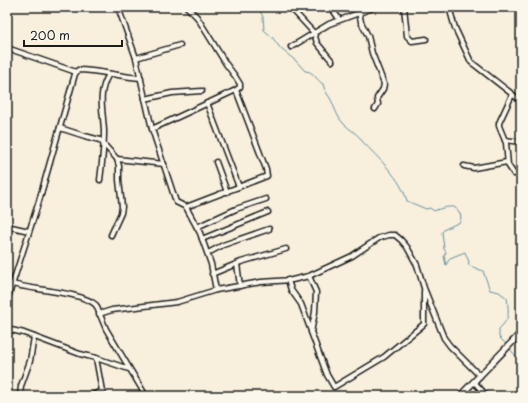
<svg xmlns="http://www.w3.org/2000/svg" width="528" height="403" viewBox="0 0 528 403" font-family="'Playpen Sans',sans-serif">
  <style>
    .lines { fill: none; stroke-linecap: round; stroke-linejoin: round }
    .stream { stroke: #64909f; stroke-width: 1 }
    .minor-casing { stroke: #1c1c1c; stroke-width: 7 }
    .major-casing { stroke: #1c1c1c; stroke-width: 8 }
    .minor { stroke: #fbf7ec; stroke-width: 4 }
    .major { stroke: #fbf7ec; stroke-width: 5 }
  </style>
  <rect width="100%" height="100%" fill="#f8efdd"/>
  <filter id="ink" filterUnits="userSpaceOnUse"><feTurbulence type="fractalNoise" baseFrequency=".025" numOctaves="2"/><feDisplacementMap in="SourceGraphic" scale="8" xChannelSelector="R" yChannelSelector="G"/><feConvolveMatrix kernelMatrix="1 2 1 2 8 2 1 2 1" color-interpolation-filters="sRGB"/></filter>
  <g filter="url(#ink)">
    <g class="lines">
      <g class="stream">
        <path d="M258 7 263 17 264 30 272 37 281 49 296 61 305 71C314 71 316 80 323 84 324 89 327 94 330 98 335 107 336 116 344 124 349 129 359 135 362 141 378 158 401 178 407 201L426 209 430 208 434 211C438 209 449 206 454 207 460 212 462 214 460 222L445 229 442 232 444 249 446 252 444 256 446 265 450 258 465 252 469 262 468 265 483 271 490 290 499 292 507 298C509 314 510 318 499 329V337L506 344"/>
        <polyline points="509,348 521,362"/>
        <polyline points="517,396 521,388"/>
      </g>
      <g class="minor-casing">
        <g id="minor">
          <polyline points="118,7 136,58 152,129 176,202 186,207 200,233 211,264 216,290 261,282 292,280 309,276 352,256 379,238 389,235 395,235 401,240 407,247 417,265 424,288 444,338 450,346 480,376"/>
          <polyline points="290,7 314,33 317,43 332,61"/>
          <polyline points="331,7 339,19"/>
          <polyline points="358,7 361,22 368,36 372,53 384,84 383,89 377,98 378,104 375,109"/>
          <polyline points="404,7 407,36 412,41 426,39"/>
          <polyline points="449,7 455,28 471,62 521,101"/>
          <polyline points="291,47 329,24 375,7"/>
          <polyline points="7,48 76,72"/>
          <polyline points="136,58 180,45"/>
          <polyline points="512,95 499,123 499,126 506,143 508,165 514,174"/>
          <polyline points="145,99 172,93 202,91"/>
          <polyline points="207,103 239,187"/>
          <polyline points="60,128 85,136 100,140 117,159 119,166 119,180 122,207 121,213 111,235"/>
          <polyline points="152,129 236,90 240,87 240,84 235,76 226,64 197,17 187,7"/>
          <polyline points="505,140 521,142"/>
          <polyline points="117,159 164,164"/>
          <polyline points="216,162 227,192"/>
          <polyline points="464,166 474,168 507,162"/>
          <path d="M100 180C102 164 104 148 104 131 103 109 97 94 109 74"/>
          <polyline points="186,207 267,176 266,169 236,90"/>
          <polyline points="7,226 29,231"/>
          <polyline points="197,227 236,209 266,199"/>
          <polyline points="202,239 268,212"/>
          <polyline points="208,253 223,245 269,229"/>
          <polyline points="237,264 240,286"/>
          <polyline points="212,274 241,262 286,249"/>
          <polyline points="309,276 316,292 315,312 311,332 327,375 334,387 384,357 424,324 424,291"/>
          <polyline points="288,280 291,290 301,304 311,331"/>
          <path d="M12 284C33 290 82 292 96 305L106 329 146 396"/>
          <path d="M7 301 39 201 75 74 78 70C99 70 120 77 141 78"/>
          <polyline points="99,314 112,310 177,302 216,290"/>
          <polyline points="7,329 24,333 80,354 96,358 129,369"/>
          <polyline points="96,358 102,391 105,396"/>
          <polyline points="474,382 487,396"/>
          <polyline points="20,396 21,386 30,361 34,337"/>
          <polyline points="90,396 102,391"/>
        </g>
      </g>
      <g class="major-casing">
        <polyline id="major" points="460,396 521,333"/>
      </g>
      <use href="#minor" class="minor"/>
      <use href="#major" class="major"/>
    </g>
  </g>
  <rect width="528" height="403" fill="none" stroke="#fbf7ec" stroke-width="24"/>
  <rect x="12" y="12" width="504" height="379" fill="none" stroke="#1c1c1c" stroke-width="1.5" filter="url(#ink)"/>
  <path d="M24 40v6h98v-6" fill="none" stroke="#1c1c1c" stroke-width="2"/>
  <text x="30" y="40" font-size="12" fill="#1c1c1c" stroke="#fbf7ec" stroke-width="3" paint-order="stroke">200 m</text>
</svg>
